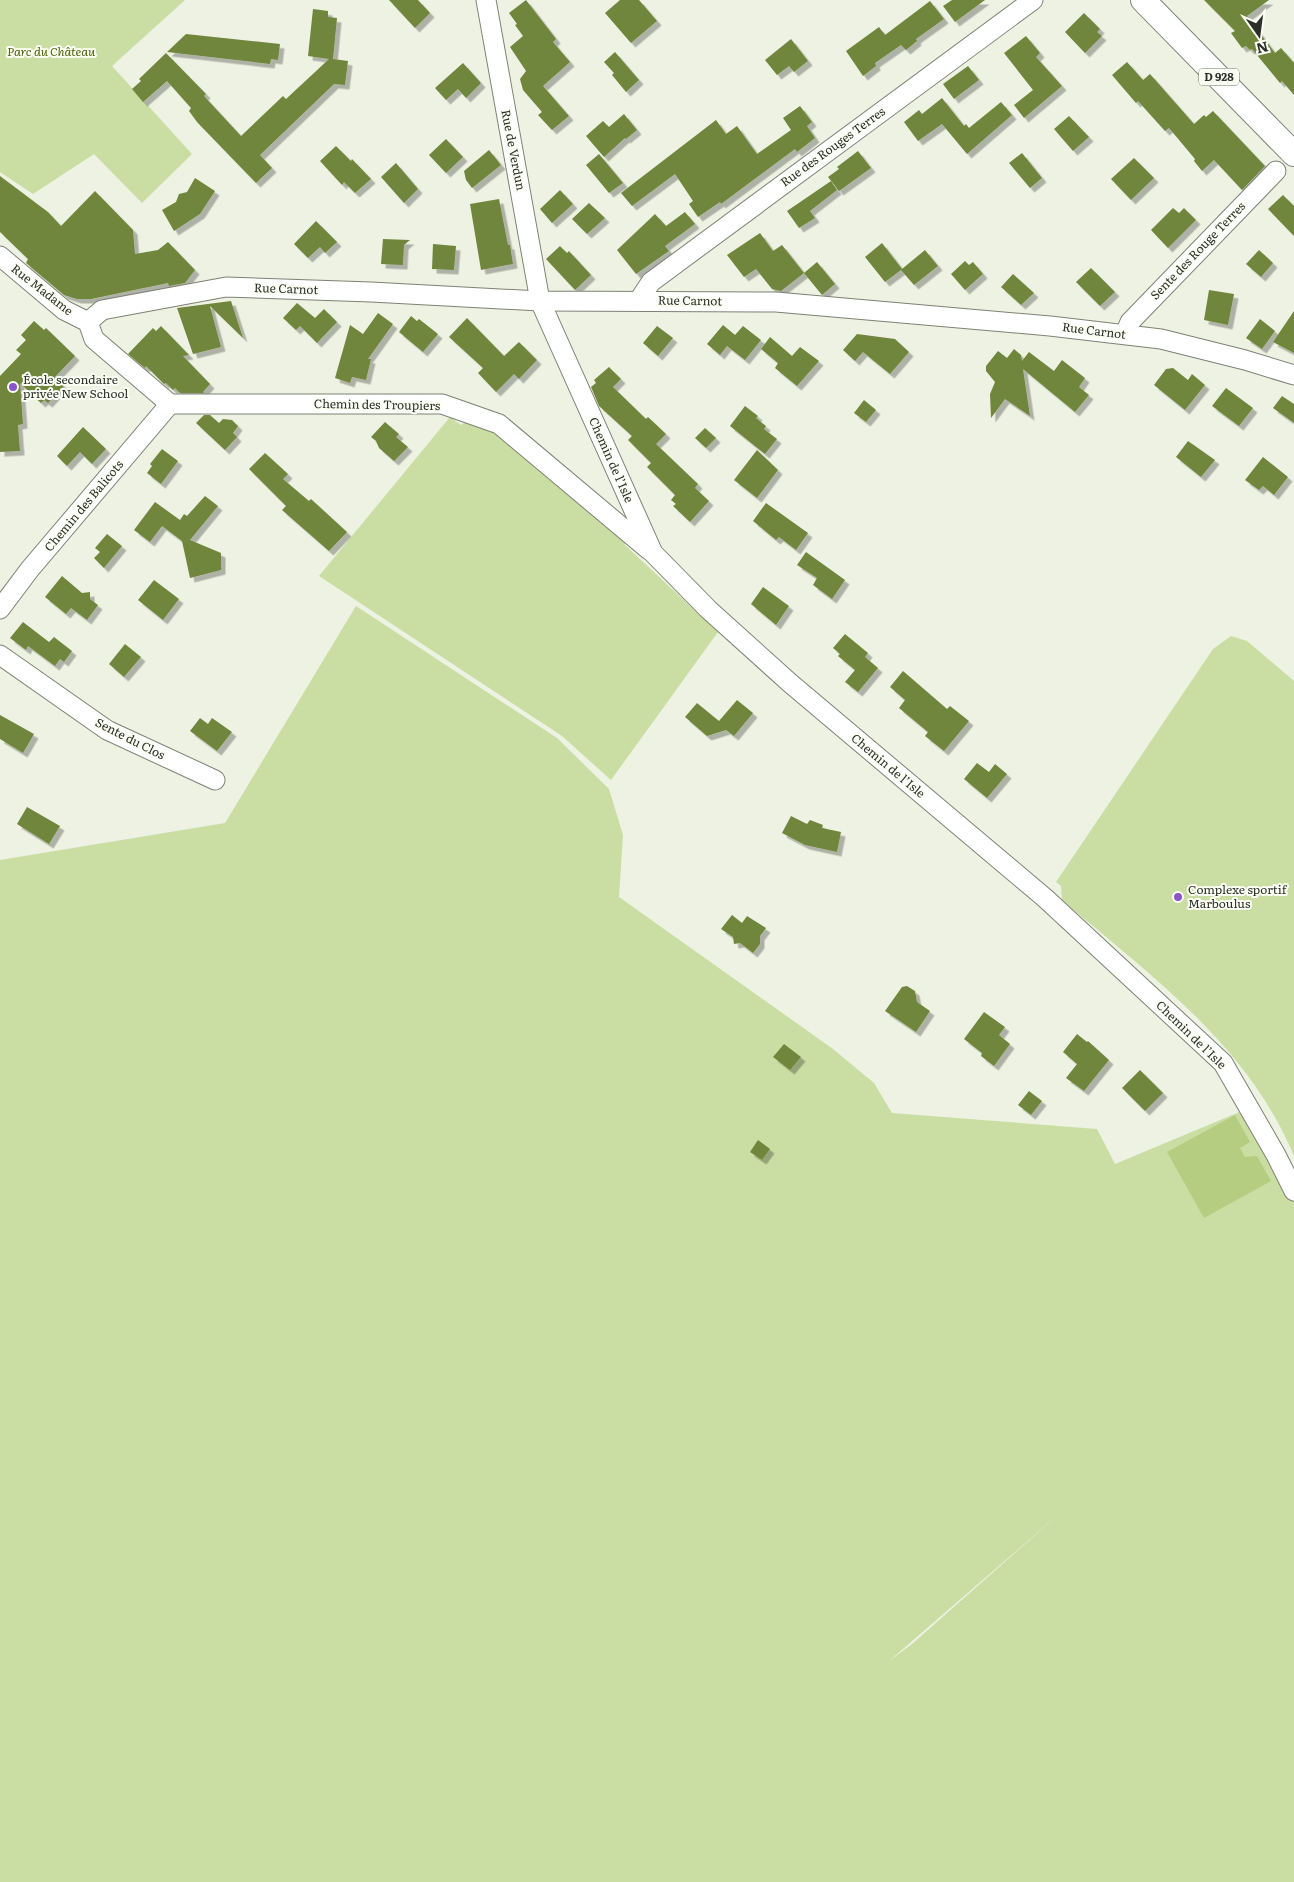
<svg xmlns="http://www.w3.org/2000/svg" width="1294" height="1882" viewBox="0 0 1294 1882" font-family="Literata,serif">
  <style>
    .green { fill: #cadea3; fill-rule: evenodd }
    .water { fill: #b4cd81 }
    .building { fill: #70863c; filter: url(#shadow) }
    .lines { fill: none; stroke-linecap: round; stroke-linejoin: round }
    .minor-casing { stroke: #7d8274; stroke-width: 21 }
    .major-casing { stroke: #7d8274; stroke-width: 26 }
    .minor { stroke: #fff; stroke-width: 19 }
    .major { stroke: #fff; stroke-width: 24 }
    .poi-dot { fill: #8d54cb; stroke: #fbfff3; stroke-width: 2 }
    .labels { text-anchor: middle; stroke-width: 4; stroke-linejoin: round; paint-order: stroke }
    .shield { fill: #fbfff3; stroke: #6a6d66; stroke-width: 1 }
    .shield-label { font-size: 11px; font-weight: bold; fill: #2c2e29 }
    .park-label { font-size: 12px; font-style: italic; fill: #4c600b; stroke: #fbfff3 }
    .street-label { font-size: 12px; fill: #2c2e29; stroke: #fbfff3 }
    .poi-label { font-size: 12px; fill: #2c2e29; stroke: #fbfff3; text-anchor: start }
  </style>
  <defs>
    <filter id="shadow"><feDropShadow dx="4.5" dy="4.5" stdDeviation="0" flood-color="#0004"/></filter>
  </defs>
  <rect width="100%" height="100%" fill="#edf2e3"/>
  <g class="green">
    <polygon points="0,0 185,0 112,66 192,154 142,203 94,154 33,194 0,172"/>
    <polygon points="450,417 461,425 467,421 492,428 624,537 625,545 718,632 611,780 562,736 319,576"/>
    <path d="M356 606 557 738 609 789 623 835 619 897 833 1049 874 1083 892 1113 1097 1129 1115 1164 1249 1108 1294 1191V1882H0V860L225 823ZM1059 1514 912 1644 889 1661Z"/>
    <path d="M1231 636 1247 641 1294 681V1156C1248 1045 1150 975 1062 900L1061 886 1056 882 1213 649Z"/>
  </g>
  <polygon class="water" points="1235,1115 1250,1142 1240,1148 1245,1157 1257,1156 1271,1181 1204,1218 1167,1152"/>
  <g class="building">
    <polygon points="389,0 418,0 430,13 415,28"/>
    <polygon points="526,0 556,39 553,42 570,62 543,86 569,116 552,130 538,115 542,112 523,90 520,79 526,71 510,47 523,36 515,25 517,24 509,13"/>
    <polygon points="620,0 639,0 657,21 631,43 605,13"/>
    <polygon points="952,0 985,0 955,22 943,6"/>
    <polygon points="1204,0 1269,0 1247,16 1275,53 1281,48 1294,63 1294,95 1282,81 1280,83 1252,49 1250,50 1246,46 1242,48 1231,33 1235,31"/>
    <polygon points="930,1 944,19 916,39 917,41 906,50 901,45 875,63 876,66 863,76 846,51 879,27 885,35"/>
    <polygon points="313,9 328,11 328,17 337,18 333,59 348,61 345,85 334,84 260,155 272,168 256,183 197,122 189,111 191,108 167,81 143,102 132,89 141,81 139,79 166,53 206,94 204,96 241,136 283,96 286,99 329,59 308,56"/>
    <polygon points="1084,13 1100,29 1097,32 1102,36 1085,53 1065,32"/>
    <polygon points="186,34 280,44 278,60 271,59 270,64 167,52"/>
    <polygon points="1026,36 1040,53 1036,57 1062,86 1024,118 1014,105 1033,90 1004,53"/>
    <polygon points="791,39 808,61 794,72 789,66 777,75 765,60"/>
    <polygon points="615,52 639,80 626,92 612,75 614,73 604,62"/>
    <polygon points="1127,62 1143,80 1150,74 1194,124 1204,115 1206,117 1213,111 1265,166 1242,190 1214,160 1202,171 1194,161 1195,159 1169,128 1165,131 1138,101 1136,103 1112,75"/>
    <polygon points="463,63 481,83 466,98 458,89 446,100 435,88"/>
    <polygon points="968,66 979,80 954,99 943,84"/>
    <polygon points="942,98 964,126 966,124 969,128 1001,102 1012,115 967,154 942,124 918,141 904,122 919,110 922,114"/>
    <polygon points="800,106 812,122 807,126 815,138 797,152 795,149 721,204 720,202 698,217 689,204 693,201 675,174 632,206 621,193 716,120 726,134 737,126 757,154 791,130 783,118"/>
    <polygon points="624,114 637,130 626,139 625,138 604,157 586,136 603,121 609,127"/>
    <polygon points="1069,116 1089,137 1073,151 1054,129"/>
    <polygon points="446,139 463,157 446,173 429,155"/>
    <polygon points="336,146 351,161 352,159 371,179 355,193 344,182 342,185 320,161"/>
    <polygon points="489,150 501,165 472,188 466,180 464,171"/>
    <polygon points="858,151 871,168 839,191 828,177 839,169 837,167"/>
    <polygon points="1022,153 1042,178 1030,188 1009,163"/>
    <polygon points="599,154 623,183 609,193 586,165"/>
    <polygon points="1134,158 1154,178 1131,200 1111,179"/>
    <polygon points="396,163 418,189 404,203 381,177"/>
    <polygon points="0,176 48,212 61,226 95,191 133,230 135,254 158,250 168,242 195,270 185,283 169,286 168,283 91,299 77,299 64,295 26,263 28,259 0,232"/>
    <polygon points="195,178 215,191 200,214 174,231 162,210 176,202 179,194 187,192"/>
    <polygon points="831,181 837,190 810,211 815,218 799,228 787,211"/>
    <polygon points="560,190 573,204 552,223 540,209"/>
    <polygon points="1283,195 1294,206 1294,236 1268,209"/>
    <polygon points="499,199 508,245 510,245 513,264 481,270 470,204"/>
    <polygon points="589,203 605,218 587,234 572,219"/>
    <polygon points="1173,208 1179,213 1184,208 1196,220 1168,248 1151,230"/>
    <polygon points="685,212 695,224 665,246 669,251 636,274 617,250 655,214 666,226"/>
    <polygon points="316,221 337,242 325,253 320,247 308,258 294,244"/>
    <polygon points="760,233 773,251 782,245 804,273 817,262 835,284 822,295 804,273 781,291 772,289 756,269 744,277 727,255"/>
    <polygon points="383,239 410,240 404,245 403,265 381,264"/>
    <polygon points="882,243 902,269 925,250 938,266 914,285 901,270 885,282 865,257"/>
    <polygon points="433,244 456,246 454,270 432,269"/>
    <polygon points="560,246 567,253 569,251 591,275 575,290 546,259"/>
    <polygon points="1259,250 1273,263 1261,277 1246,264"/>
    <polygon points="965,261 969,265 973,262 983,274 965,290 951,274"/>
    <polygon points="1091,268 1115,292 1100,306 1076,282"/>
    <polygon points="1013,274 1034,293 1021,305 1001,287"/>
    <polygon points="1209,290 1234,294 1228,325 1204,320"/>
    <polygon points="231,301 243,338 210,306 221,347 193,354 177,308"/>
    <polygon points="297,303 315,318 324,309 337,322 317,343 300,326 296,330 283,318"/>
    <polygon points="1294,311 1294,353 1273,342"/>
    <polygon points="378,313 393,324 368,359 371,359 366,380 352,377 350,383 335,378 350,325 363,334"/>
    <polygon points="411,316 417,321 419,319 438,334 423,352 399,332"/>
    <polygon points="467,318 504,356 519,342 537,360 519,379 514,374 496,392 478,373 483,368 449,337"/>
    <polygon points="1260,319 1275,331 1262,349 1246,338"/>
    <polygon points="34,321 44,330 46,328 75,356 55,377 64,386 48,403 44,400 41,403 20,383 23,424 18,425 20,451 0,452 0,376 21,354 16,350 26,340 21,335"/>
    <polygon points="723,325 735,335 743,326 761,340 745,360 727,346 720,355 707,344"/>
    <polygon points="161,326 189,355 183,356 210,384 203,392 204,393 180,393 175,388 173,390 166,383 164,384 146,366 145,368 128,354 153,328 156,331"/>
    <polygon points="657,326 673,338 658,356 643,343"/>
    <polygon points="857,334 895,339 909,352 890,374 863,352 855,361 843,350"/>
    <polygon points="770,337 792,356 800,347 819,361 797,386 775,368 778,363 761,349"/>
    <polygon points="1014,349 1021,355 1022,361 1029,352 1054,371 1062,360 1085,378 1079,387 1089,395 1075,412 1023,369 1030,416 1005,399 991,418 990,394 995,382 986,371 986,366 998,351 1007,358"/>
    <polygon points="609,367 621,379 613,387 646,419 648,417 666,434 656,444 698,484 695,488 709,501 690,522 673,506 676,504 671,500 675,495 647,467 651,463 628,440 632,436 599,406 591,387 596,383 594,380"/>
    <polygon points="1173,368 1188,380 1192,374 1205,385 1185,410 1154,385 1166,369"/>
    <polygon points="1226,388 1253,408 1239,426 1212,406"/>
    <polygon points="1282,396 1294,404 1294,423 1273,408"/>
    <polygon points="864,400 876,410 866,422 854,413"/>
    <polygon points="745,406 758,416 756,418 766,426 764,429 777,439 765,454 730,426"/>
    <polygon points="204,415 210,415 219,423 223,419 232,420 238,426 233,433 237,437 225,450 196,423"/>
    <polygon points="385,422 399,434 396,437 408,447 394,461 379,448 376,441 371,437"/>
    <polygon points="83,427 106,449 92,464 80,452 67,466 57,456"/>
    <polygon points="705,428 716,438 706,448 695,438"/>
    <polygon points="1188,441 1215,460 1201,477 1176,457"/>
    <polygon points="162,449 178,461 161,484 147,473 152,466 150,464"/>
    <polygon points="757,450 778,470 757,498 734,480"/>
    <polygon points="265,453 288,474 283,479 309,501 311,499 347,532 329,551 282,510 286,506 249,469"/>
    <polygon points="1263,457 1288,477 1274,495 1263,486 1259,490 1245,480"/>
    <polygon points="205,496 218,506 190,540 221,553 221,570 190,578 182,541 162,526 150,542 134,530 155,502 180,520 184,514 187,516"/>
    <polygon points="766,503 808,533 796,550 779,537 776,540 753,521"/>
    <polygon points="107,534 122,546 104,568 94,558 100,552 95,548"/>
    <polygon points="806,552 845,580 832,599 813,585 817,578 797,565"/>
    <polygon points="62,576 82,593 90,592 90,599 98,605 87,620 71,608 66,614 45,597"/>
    <polygon points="154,580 179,599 163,620 138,600"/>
    <polygon points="763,587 789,606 776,625 751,604"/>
    <polygon points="23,622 49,642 54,637 72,651 64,662 60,659 55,666 28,646 26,650 10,638"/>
    <polygon points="845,634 868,653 865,657 878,668 858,692 845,682 855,670 838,656 840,654 833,648"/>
    <polygon points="125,644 141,657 124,677 109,664"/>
    <polygon points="903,671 947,709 950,706 969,721 944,751 925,736 928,732 899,708 905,700 890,687"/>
    <polygon points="737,700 753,713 734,736 726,730 707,736 685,717 697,703 719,721"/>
    <polygon points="0,715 34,734 23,753 0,739"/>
    <polygon points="200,718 208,724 212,718 232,732 217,751 190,731"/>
    <polygon points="977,763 989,772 995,764 1007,774 987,798 964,779"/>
    <polygon points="27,807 60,826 49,844 17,824"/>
    <polygon points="791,816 807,824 810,820 823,825 822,828 841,832 837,852 805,845 782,833"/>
    <polygon points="732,915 742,923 747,916 766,928 760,936 760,944 753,953 740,943 734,944 733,937 721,929"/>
    <polygon points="907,986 915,991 917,1002 930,1011 916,1032 885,1011 902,987"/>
    <polygon points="984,1012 1005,1027 999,1035 1010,1044 994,1066 981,1056 982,1053 964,1039"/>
    <polygon points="1077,1034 1087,1042 1088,1041 1109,1060 1084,1091 1066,1078 1077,1064 1063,1052"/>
    <polygon points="784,1044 801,1057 790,1070 773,1057"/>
    <polygon points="1140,1070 1163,1093 1145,1111 1122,1088"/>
    <polygon points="1029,1091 1042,1101 1031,1115 1018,1105"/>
    <polygon points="758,1140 770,1149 762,1160 750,1152"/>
  </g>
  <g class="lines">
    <g class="minor-casing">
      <g id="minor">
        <polyline points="486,0 540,301 653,553 709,610 790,683 1045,898 1223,1063 1276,1155 1294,1191"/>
        <polyline points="0,256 64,310 88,322 94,339 170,404"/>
        <polyline points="639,300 651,282 1033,0"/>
        <polyline points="88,322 102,310 226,287 371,292 540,301 776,302 1050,326 1161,339 1245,360 1294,375"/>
        <polyline points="1125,334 1130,322 1276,171"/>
        <polyline points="170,404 442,404 499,424 649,550"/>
        <polyline points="0,609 30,569 170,404"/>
        <polyline points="0,655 107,730 215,780"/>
      </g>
    </g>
    <g class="major-casing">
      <polyline id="major" points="1143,0 1294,154"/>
    </g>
    <use href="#minor" class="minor"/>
    <use href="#major" class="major"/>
  </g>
  <g class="poi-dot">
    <circle cx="13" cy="387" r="5"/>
    <circle cx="1178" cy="897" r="5"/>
  </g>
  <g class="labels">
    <rect class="shield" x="1199" y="68.5" width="40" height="17" rx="4"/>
    <g class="shield-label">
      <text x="1219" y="81">D 928</text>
    </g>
    <g class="park-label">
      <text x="51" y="56">Parc du Château</text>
    </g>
    <g class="street-label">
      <text transform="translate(833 147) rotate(-36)" y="4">Rue des Rouges Terres</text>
      <text transform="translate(513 150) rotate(79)" y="4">Rue de Verdun</text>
      <text transform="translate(1198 251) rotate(-46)" y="4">Sente des Rouge Terres</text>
      <text transform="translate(286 289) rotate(2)" y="4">Rue Carnot</text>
      <text transform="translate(42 290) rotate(38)" y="4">Rue Madame</text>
      <text transform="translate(690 301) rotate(1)" y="4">Rue Carnot</text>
      <text transform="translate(1094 331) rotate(7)" y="4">Rue Carnot</text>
      <text transform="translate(377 405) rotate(1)" y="4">Chemin des Troupiers</text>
      <text transform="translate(611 460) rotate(66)" y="4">Chemin de l’Isle</text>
      <text transform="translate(84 506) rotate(-50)" y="4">Chemin des Balicots</text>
      <text transform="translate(130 739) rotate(27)" y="4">Sente du Clos</text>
      <text transform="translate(888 766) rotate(40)" y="4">Chemin de l’Isle</text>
      <text transform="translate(1191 1035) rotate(44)" y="4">Chemin de l’Isle</text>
    </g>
    <g class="poi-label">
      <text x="23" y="384">École secondaire<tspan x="23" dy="14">privée New School</tspan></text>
      <text x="1188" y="894">Complexe sportif<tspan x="1188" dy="14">Marboulus</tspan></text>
    </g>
  </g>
  <g transform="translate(1259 35) rotate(166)" stroke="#fbfff3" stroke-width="4" paint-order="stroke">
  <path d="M0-4L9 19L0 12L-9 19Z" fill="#2c2e29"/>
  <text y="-8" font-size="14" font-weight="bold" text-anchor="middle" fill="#2c2e29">N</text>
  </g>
</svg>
